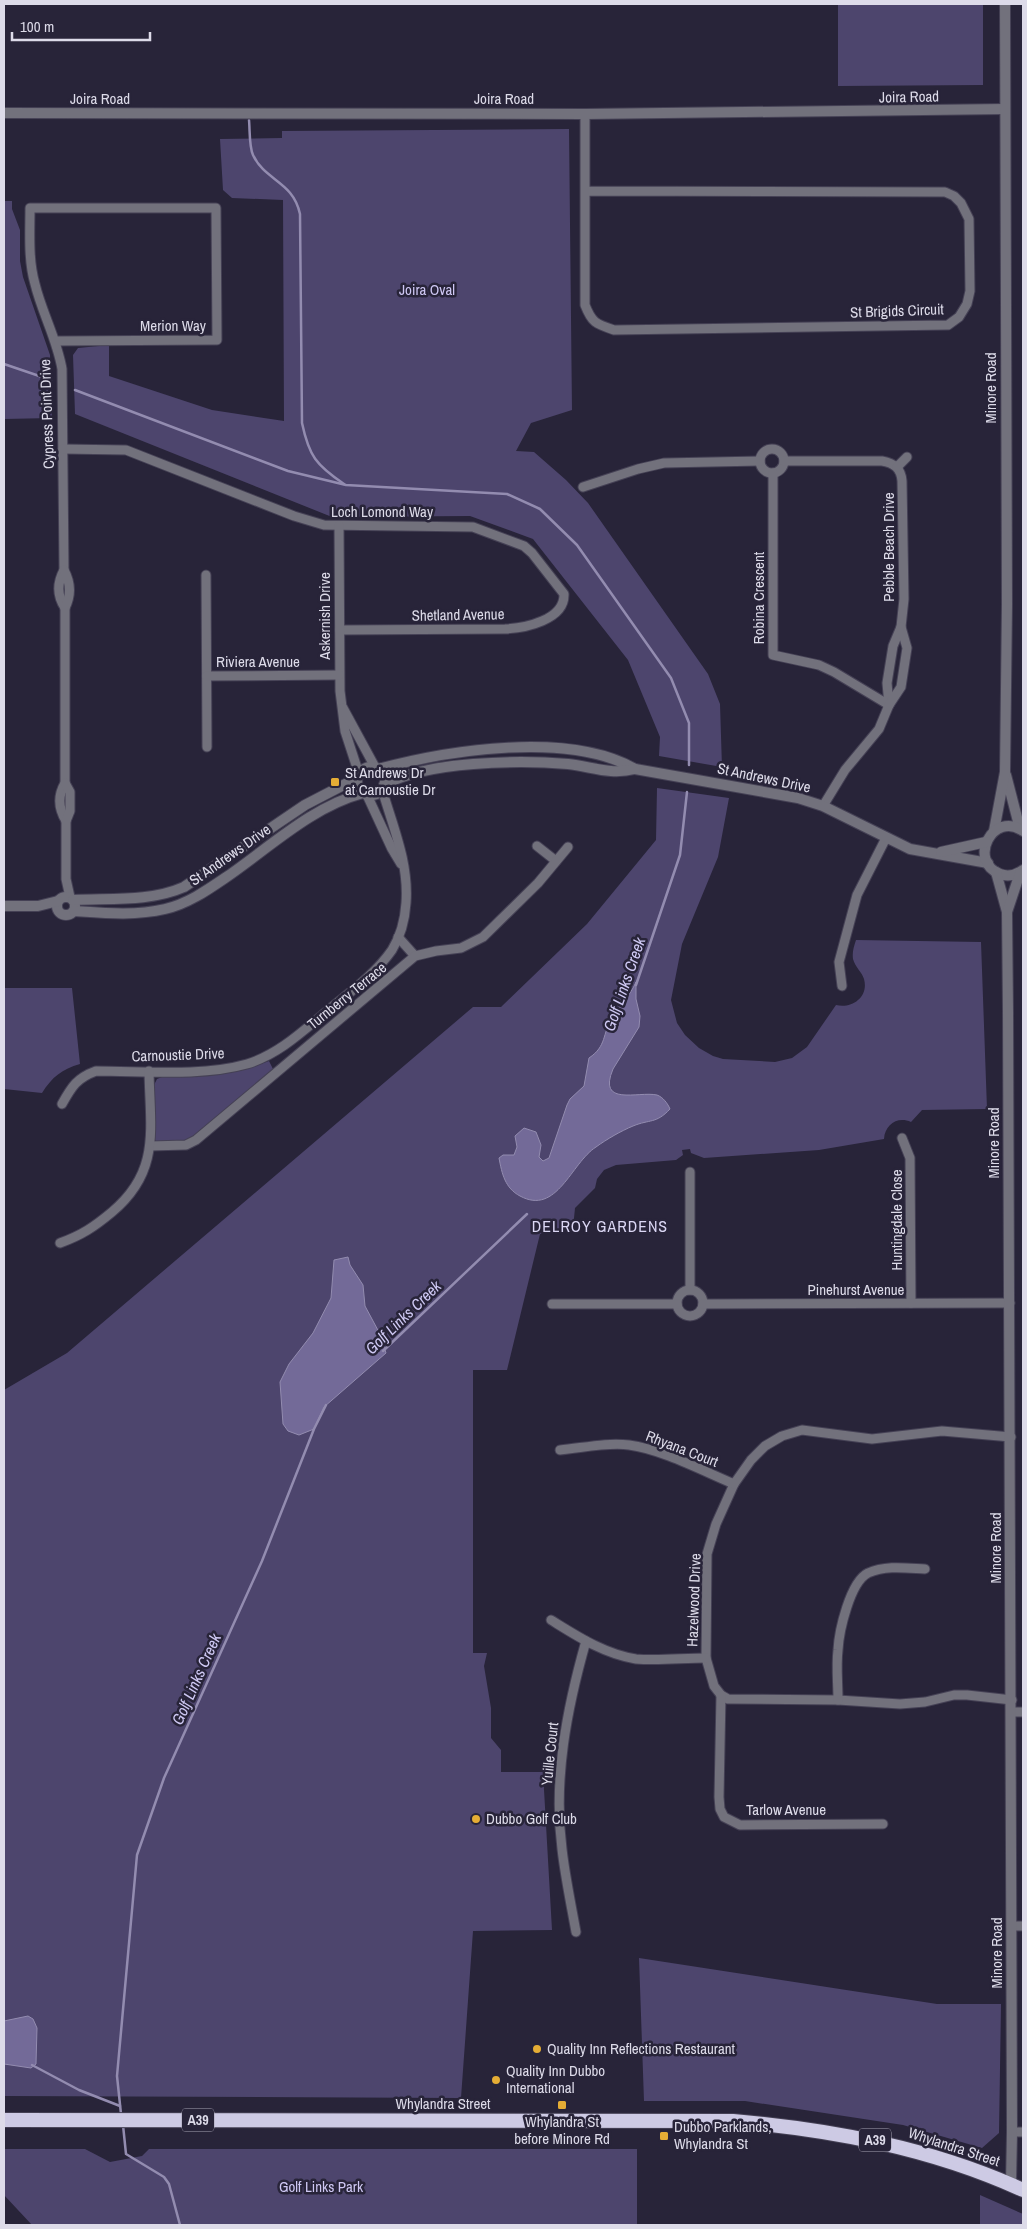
<svg xmlns="http://www.w3.org/2000/svg" width="1027" height="2229" viewBox="0 0 1027 2229" font-family="'Archivo Narrow',sans-serif">
  <style>
    .green { fill: #4d456d }
    .water { fill: #736a98; stroke: #938cb0 }
    .lines { fill: none; stroke-linecap: round; stroke-linejoin: round }
    .stream { stroke: #938cb0; stroke-width: 2.5 }
    .minor-casing { stroke: #454155; stroke-width: 11 }
    .tertiary-casing { stroke: #454155; stroke-width: 12 }
    .trunk-casing { stroke: #454155; stroke-width: 16 }
    .minor { stroke: #72717c; stroke-width: 9 }
    .tertiary { stroke: #72717c; stroke-width: 10 }
    .trunk { stroke: #cdcae4; stroke-width: 14 }
    .poi-dot { fill: #e5ad35; stroke: #282439; stroke-width: 2 }
    .labels { text-anchor: middle; stroke-width: 5; stroke-linejoin: round; paint-order: stroke }
    .shield { fill: #282439; stroke: #a7a4b4; stroke-width: 1 }
    .shield-label { font-size: 14px; font-weight: bold; fill: #dddbe9 }
    .street-label { font-size: 15px; fill: #dddbe9; stroke: #282439 }
    .park-label { font-size: 15px; fill: #cfc8f4; stroke: #282439 }
    .poi-label { font-size: 15px; fill: #dddbe9; stroke: #282439; text-anchor: start }
    .water-label { font-size: 16px; font-style: italic; fill: #cfc9f4; stroke: #282439 }
    .neighbourhood-label { font-size: 16px; letter-spacing: 1px; fill: #dbd7f4; stroke: #282439 }
  </style>
  <rect width="100%" height="100%" fill="#282439"/>
  <g class="green">
    <polygon points="838,4 983,4 983,85 838,86"/>
    <polygon points="569,129 572,410 531,423 516,451 534,452 566,480 588,503 708,674 720,704 722,767 659,756 660,737 628,660 533,539 470,516 332,517 75,414 73,355 78,348 109,345 109,376 212,410 284,421 283,200 232,198 223,190 220,139 282,138 282,131"/>
    <polygon points="4,201 12,201 12,209 20,230 20,261 23,277 50,355 52,418 4,419"/>
    <path d="M657 788 729 798 718 857 682 944 671 1000 677 1023 685 1035 699 1048 713 1056 723 1059 775 1062 792 1058 807 1047 836 1005C852 1009 869 997 864 979 862 972 855 967 853 959 852 952 854 946 856 940L981 942 987 1109 922 1110 911 1122C898 1116 885 1124 884 1139L819 1150 704 1158 691 1153 690 1149 682 1150 683 1155 676 1160 616 1165 604 1170 597 1179 595 1188 575 1208 573 1228 540 1234 507 1370H473V1653H487L484 1666 491 1708V1738L501 1750V1772H543L552 1930 473 1931 461 2098 4 2096V1390L67 1353 473 1007H501L587 924 656 840Z"/>
    <path d="M4 988H72L80 1064C62 1069 52 1077 42 1093L4 1089Z"/>
    <path d="M269 1061 274 1071 188 1142 157 1143 154 1138V1085L157 1079 162 1077C200 1076 233 1074 269 1061Z"/>
    <polygon points="639,1958 937,2004 1001,2004 999,2133 982,2148 903,2125 745,2101 644,2101"/>
    <polygon points="4,2149 85,2149 110,2162 142,2156 149,2149 637,2149 637,2225 32,2225 4,2195"/>
    <polygon points="980,2195 1023,2214 1023,2225 980,2225"/>
  </g>
  <g class="water">
    <path d="M636 982V999L640 1016 639 1027 613 1069C597 1107 638 1091 657 1095 663 1097 668 1104 670 1109 656 1124 650 1119 633 1126 621 1131 607 1139 596 1147 571 1163 557 1216 520 1196 505 1188 502 1174 499 1158L503 1155H514L517 1147 515 1136 524 1128 536 1132 541 1145 539 1157 543 1161 549 1158 567 1105 570 1099 584 1086 589 1058C607 1046 602 1034 612 1018 620 1005 630 996 636 982Z"/>
    <polygon points="348,1257 350,1265 363,1285 365,1306 380,1334 386,1353 324,1407 314,1429 299,1435 288,1431 283,1424 280,1382 289,1364 313,1333 331,1298 334,1260"/>
    <polygon points="28,2016 33,2019 37,2028 36,2064 31,2068 4,2064 4,2021"/>
  </g>
  <g class="lines">
    <g class="stream">
      <path d="M249 120C250 131 249 146 253 155 265 181 293 181 300 214L302 423C309 456 316 465 344 484"/>
      <polyline points="4,364 51,380"/>
      <polyline points="75,390 288,471 346,485 507,494 540,509 577,545 671,678 689,723 689,765"/>
      <polyline points="636,985 680,855 687,792"/>
      <polyline points="383,1351 527,1214"/>
      <polyline points="32,2065 79,2090 120,2106"/>
      <polyline points="121,2114 117,2076 137,1855 164,1778 262,1561 314,1429 326,1405"/>
      <polyline points="123,2125 126,2154 164,2177 169,2184 180,2225"/>
    </g>
    <g class="minor-casing">
      <g id="minor">
        <path d="M585 114V305C592 323 596 324 614 330L948 325 959 317 967 304 970 291 969 219 961 203 954 196 945 192 586 191"/>
        <path d="M57 341 217 340 216 208H30C30 233 28 260 35 284 42 313 57 339 62 369L64 570C57 583 57 596 65 608"/>
        <circle cx="772" cy="461" r="12"/>
        <path d="M63 449 126 450 294 516 324 525 473 527 524 546 532 553 564 594C565 620 525 628 505 629L340 630"/>
        <path d="M784 461H882C894 463 901 468 902 481L904 599 901 627 893 646 887 683 889 705"/>
        <polyline points="897,467 907,457"/>
        <polyline points="773,473 773,655 819,665 834,672 889,705"/>
        <polyline points="583,487 638,469 664,463 760,461"/>
        <polyline points="339,526 340,691 345,731 359,774"/>
        <path d="M64 570C71 583 71 596 65 608V783C58 795 58 808 66 821"/>
        <polyline points="206,575 207,747"/>
        <polyline points="207,676 339,675"/>
        <polyline points="343,708 375,767"/>
        <polyline points="65,783 70,792 70,811 66,821 66,879 70,897"/>
        <polyline points="367,795 392,849 401,864"/>
        <polyline points="823,806 845,770 879,729 889,705 901,687 907,648 901,627"/>
        <polyline points="537,846 556,861"/>
        <polyline points="398,937 415,956"/>
        <polyline points="842,986 839,962 857,895 886,838"/>
        <path d="M62 1104C72 1086 77 1078 96 1071 144 1071 201 1077 247 1064 280 1054 305 1029 332 1007 353 990 376 973 392 950 400 937 405 919 406 903 409 863 393 827 382 789"/>
        <polyline points="902,1138 910,1158 911,1303"/>
        <polyline points="150,1146 186,1145 196,1140 415,956 436,951 461,948 483,937 538,883 568,847"/>
        <path d="M60 1243C82 1235 94 1227 112 1212 161 1171 150 1129 149 1071"/>
        <polyline points="690,1290 690,1172"/>
        <circle cx="690" cy="1303" r="13"/>
        <polyline points="552,1304 677,1304"/>
        <polyline points="703,1304 1010,1303"/>
        <polyline points="1011,1437 942,1431 872,1439 802,1430 782,1436 765,1446 751,1460 734,1484 716,1524 707,1554 706,1658 714,1686 721,1695 728,1699 838,1700 900,1704 925,1702 954,1695 967,1695 1012,1700"/>
        <path d="M560 1450C582 1448 607 1442 629 1445 661 1449 703 1471 734 1484"/>
        <path d="M551 1620C577 1636 604 1654 636 1659 658 1661 683 1658 706 1658"/>
        <polyline points="721,1695 719,1797 720,1809 724,1817 740,1825 883,1824"/>
        <path d="M838 1700C838 1683 836 1666 838 1650 839 1631 850 1582 868 1573 886 1565 906 1568 925 1569"/>
        <polyline points="1012,1712 1023,1712"/>
        <polyline points="1012,1926 1023,1926"/>
        <path d="M576 1932C571 1904 565 1876 562 1849 553 1779 567 1708 586 1641"/>
        <polyline points="1012,2132 1023,2132"/>
      </g>
    </g>
    <g class="tertiary-casing">
      <g id="tertiary">
        <polyline points="4,113 585,114 1005,109"/>
        <circle cx="371" cy="781" r="14"/>
        <path d="M378 769C449 750 569 731 635 769L798 798 823 806 910 849 988 863"/>
        <polyline points="1006,775 1020,829"/>
        <path d="M384 785C426 761 519 760 568 764 593 767 610 775 635 769"/>
        <polyline points="994,831 1005,772 1007,604 1005,4"/>
        <path d="M1023 831C993 810 967 861 1000 874 1008 877 1016 875 1023 870"/>
        <polyline points="941,852 986,842"/>
        <polyline points="996,872 1007,912 1008,1012 1012,2132 1011,2184"/>
        <circle cx="66" cy="906" r="9"/>
        <path d="M73 900C110 898 150 902 184 887L305 805 357 778"/>
        <polyline points="4,906 38,906 58,901"/>
        <path d="M74 911C104 913 135 916 165 909 187 904 206 891 225 878 269 848 311 807 363 793"/>
        <polyline points="1007,912 1020,873"/>
      </g>
    </g>
    <g class="trunk-casing">
      <path id="trunk" d="M4 2120 733 2121C834 2130 931 2148 1023 2190"/>
    </g>
    <use href="#minor" class="minor"/>
    <use href="#tertiary" class="tertiary"/>
    <use href="#trunk" class="trunk"/>
  </g>
  <g class="poi-dot">
    <rect x="330" y="777" width="10" height="10" rx="2.5"/>
    <circle cx="476" cy="1819" r="5"/>
    <circle cx="537" cy="2049" r="5"/>
    <circle cx="496" cy="2080" r="5"/>
    <rect x="557" y="2100" width="10" height="10" rx="2.5"/>
    <rect x="659" y="2131" width="10" height="10" rx="2.5"/>
  </g>
  <g class="labels">
    <g class="shield">
      <rect x="182" y="2108.5" width="32" height="23" rx="4"/>
      <rect x="859" y="2128.5" width="32" height="23" rx="4"/>
    </g>
    <g class="shield-label">
      <text x="198" y="2125">A39</text>
      <text x="875" y="2145">A39</text>
    </g>
    <g class="street-label">
      <text transform="translate(909 97) rotate(-1)" y="5">Joira Road</text>
      <text x="100" y="104">Joira Road</text>
      <text x="504" y="104">Joira Road</text>
      <text transform="translate(897 311) rotate(-2)" y="5">St Brigids Circuit</text>
      <text x="173" y="331">Merion Way</text>
      <text transform="translate(991 388) rotate(-90)" y="5">Minore Road</text>
      <text transform="translate(47 414) rotate(-92)" y="5">Cypress Point Drive</text>
      <text x="382" y="517">Loch Lomond Way</text>
      <text transform="translate(889 547) rotate(-90)" y="5">Pebble Beach Drive</text>
      <text transform="translate(759 598) rotate(-90)" y="5">Robina Crescent</text>
      <text transform="translate(458 615) rotate(-1)" y="5">Shetland Avenue</text>
      <text transform="translate(325 616) rotate(-90)" y="5">Askernish Drive</text>
      <text x="258" y="667">Riviera Avenue</text>
      <text transform="translate(764 778) rotate(12)" y="5">St Andrews Drive</text>
      <text transform="translate(230 855) rotate(-35)" y="5">St Andrews Drive</text>
      <text transform="translate(347 996) rotate(-39)" y="5">Turnberry Terrace</text>
      <text transform="translate(178 1055) rotate(-2)" y="5">Carnoustie Drive</text>
      <text transform="translate(994 1143) rotate(-90)" y="5">Minore Road</text>
      <text transform="translate(897 1220) rotate(-90)" y="5">Huntingdale Close</text>
      <text x="856" y="1295">Pinehurst Avenue</text>
      <text transform="translate(682 1449) rotate(21)" y="5">Rhyana Court</text>
      <text transform="translate(996 1548) rotate(-90)" y="5">Minore Road</text>
      <text transform="translate(694 1600) rotate(-88)" y="5">Hazelwood Drive</text>
      <text transform="translate(550 1754) rotate(-84)" y="5">Yuille Court</text>
      <text x="786" y="1815">Tarlow Avenue</text>
      <text transform="translate(997 1953) rotate(-90)" y="5">Minore Road</text>
      <text x="443" y="2109">Whylandra Street</text>
      <text transform="translate(954 2147) rotate(18)" y="5">Whylandra Street</text>
    </g>
    <g class="park-label">
      <text x="427" y="295">Joira Oval</text>
      <text x="321" y="2192">Golf Links Park</text>
    </g>
    <g class="poi-label">
      <text x="345" y="778">St Andrews Dr<tspan x="345" dy="17">at Carnoustie Dr</tspan></text>
      <text x="486" y="1824">Dubbo Golf Club</text>
      <text x="547" y="2054">Quality Inn Reflections Restaurant</text>
      <text x="506" y="2076">Quality Inn Dubbo<tspan x="506" dy="17">International</tspan></text>
      <text x="562" y="2127" text-anchor="middle">Whylandra St<tspan x="562" dy="17">before Minore Rd</tspan></text>
      <text x="674" y="2132">Dubbo Parklands,<tspan x="674" dy="17">Whylandra St</tspan></text>
    </g>
    <g class="water-label">
      <text transform="translate(624 984) rotate(-71)" y="6">Golf Links Creek</text>
      <text transform="translate(403 1317) rotate(-44)" y="6">Golf Links Creek</text>
      <text transform="translate(196 1679) rotate(-66)" y="6">Golf Links Creek</text>
    </g>
    <g class="neighbourhood-label">
      <text x="600" y="1232">DELROY GARDENS</text>
    </g>
  </g>
  <rect width="1027" height="2229" fill="none" stroke="#dddbe9" stroke-width="10"/>
  <path d="M12 32v8h138v-8" fill="none" stroke="#dddbe9" stroke-width="2.5"/>
  <text x="20" y="32" font-size="15" fill="#dddbe9" stroke="#282439" stroke-width="4" paint-order="stroke">100 m</text>
</svg>
